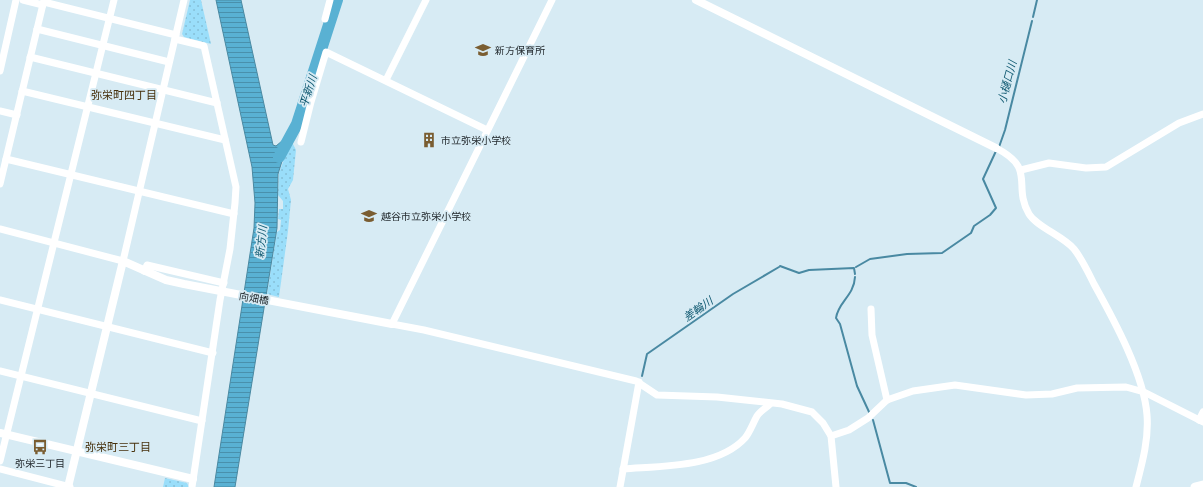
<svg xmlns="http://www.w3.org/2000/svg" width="1203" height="487" viewBox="0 0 1203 487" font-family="Lato,'Noto Sans JP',sans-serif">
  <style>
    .green { fill: url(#green-dots) }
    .water { fill: url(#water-rules); stroke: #4989a2 }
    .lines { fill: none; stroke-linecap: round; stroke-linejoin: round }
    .stream { stroke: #4989a2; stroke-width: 2 }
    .river { stroke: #59b1d3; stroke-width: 12 }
    .minor { stroke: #fff; stroke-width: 7 }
    .tertiary { stroke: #fff; stroke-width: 8 }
    .secondary { stroke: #fff; stroke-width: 9 }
    .labels { text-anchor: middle; stroke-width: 3.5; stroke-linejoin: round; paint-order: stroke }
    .poi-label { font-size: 10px; fill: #242b2f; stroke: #d7ebf4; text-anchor: start }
    .street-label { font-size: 10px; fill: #242b2f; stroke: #d7ebf4 }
    .water-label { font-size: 11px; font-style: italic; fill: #115a72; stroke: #d7ebf4 }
    .neighbourhood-label { font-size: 11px; fill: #47310c; stroke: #d7ebf4 }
  </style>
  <defs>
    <pattern id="green-dots" width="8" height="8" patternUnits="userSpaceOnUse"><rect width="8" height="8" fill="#9adefa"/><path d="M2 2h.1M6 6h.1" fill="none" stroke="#85bfd7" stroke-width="1.8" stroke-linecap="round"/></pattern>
    <pattern id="water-rules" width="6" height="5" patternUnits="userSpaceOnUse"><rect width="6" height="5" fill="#59b1d3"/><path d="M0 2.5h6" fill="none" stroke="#4990ac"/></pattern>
  </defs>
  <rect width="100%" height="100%" fill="#d7ebf4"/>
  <g class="green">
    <polygon points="190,0 201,0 211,44 184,37 182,34"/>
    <polygon points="291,140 296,150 293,180 288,189 291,200 288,231 279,297 267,294 277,232 280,230 281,220 278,219 279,209 283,209 283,201 278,195 279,173"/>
    <polygon points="165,478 187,483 189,487 163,487"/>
  </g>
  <polygon class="water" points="216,0 241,0 273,145 276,146 282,141 287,145 278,174 277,228 235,487 214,487 254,228 255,203 252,167"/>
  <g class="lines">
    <g class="stream">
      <polyline points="1033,17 1037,0"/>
      <polyline points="999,147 1005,130 1032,21"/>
      <polyline points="780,266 799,273 809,270 854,268 855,274"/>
      <polyline points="856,267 870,259 907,254 942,253 971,233 974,226 990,215 996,208 983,179 996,151"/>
      <path d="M855 277C854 296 838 302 836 318L840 324 857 386 870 414"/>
      <polyline points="642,376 647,354 733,294 779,267"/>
      <polyline points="873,420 890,483 906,483 916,487"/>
    </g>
    <polyline class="river" points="279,157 297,124 337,0"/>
    <g class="minor">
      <polyline points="23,0 43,5"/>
      <polyline points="552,0 392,324 424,330 636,381 657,395 717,397 782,404 812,412 823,423 831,436 836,487"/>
      <polyline points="44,2 176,35"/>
      <polyline points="325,19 330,0"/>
      <polyline points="37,29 169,62"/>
      <polyline points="175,39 204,46 236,187 235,203 230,249 220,300 192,487"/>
      <polyline points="30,57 217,103"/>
      <polyline points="0,71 16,0"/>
      <polyline points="386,80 426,0"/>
      <polyline points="22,91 225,140"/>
      <polyline points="0,111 17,115"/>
      <polyline points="301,142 311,102 326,52 487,130"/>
      <path d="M996 148C1037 169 1012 185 1029 214 1037 227 1063 236 1074 249 1082 259 1088 272 1094 284 1114 320 1144 375 1147 415 1149 439 1142 464 1136 487"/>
      <polyline points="6,159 234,214"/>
      <polyline points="1021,170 1049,163 1086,168 1106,167 1179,123 1203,114"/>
      <polyline points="0,184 44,0"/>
      <polyline points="0,229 123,261 184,0"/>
      <polyline points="144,271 147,265 224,283"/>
      <polyline points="0,300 213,353"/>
      <polyline points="871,309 872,335 887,400"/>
      <polyline points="0,371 202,421"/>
      <polyline points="1199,420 1203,412"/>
      <polyline points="831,436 849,430 868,418 887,400 913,391 955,385 1026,395 1052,394 1077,388 1126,387 1144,392 1203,422"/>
      <polyline points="0,461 114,0"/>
      <polyline points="0,469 70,487"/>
      <path d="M623 469C660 466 718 468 745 438 750 432 753 423 757 416 760 411 766 408 770 404"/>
      <polyline points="620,487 639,382"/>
    </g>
    <g class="tertiary">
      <polyline points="696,0 996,148"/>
      <polyline points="0,433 193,479"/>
      <polyline points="68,487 123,261 166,280 184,284 392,324"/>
    </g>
    <polyline class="secondary" points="1195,487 1203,485"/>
  </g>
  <defs>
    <g id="school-bare" transform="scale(1.2)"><path d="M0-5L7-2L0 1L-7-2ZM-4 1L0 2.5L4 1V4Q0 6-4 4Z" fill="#7a5d31" stroke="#d7ebf4" stroke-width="2.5" paint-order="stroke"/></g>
    <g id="building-bare" transform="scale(1.2)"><path d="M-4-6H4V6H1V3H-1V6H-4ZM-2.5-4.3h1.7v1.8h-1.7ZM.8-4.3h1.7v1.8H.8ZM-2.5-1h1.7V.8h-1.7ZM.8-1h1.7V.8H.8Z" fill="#7a5d31" stroke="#d7ebf4" stroke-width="2.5" paint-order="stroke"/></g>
    <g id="bus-bare" transform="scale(1.2)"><path d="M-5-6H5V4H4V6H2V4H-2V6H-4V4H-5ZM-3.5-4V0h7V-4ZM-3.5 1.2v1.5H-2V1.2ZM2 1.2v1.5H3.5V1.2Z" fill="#7a5d31" stroke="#d7ebf4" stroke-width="2.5" paint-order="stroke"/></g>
  </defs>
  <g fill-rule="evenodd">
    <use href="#school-bare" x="483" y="50"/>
    <use href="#building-bare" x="429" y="140"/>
    <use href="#school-bare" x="369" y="216"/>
    <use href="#bus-bare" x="40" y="447"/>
  </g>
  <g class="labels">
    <g class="poi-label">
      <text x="495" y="54">新方保育所</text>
      <text x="441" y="144">市立弥栄小学校</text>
      <text x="381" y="220">越谷市立弥栄小学校</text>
      <text x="40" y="467" text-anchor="middle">弥栄三丁目</text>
    </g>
    <g class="street-label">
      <text transform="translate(254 298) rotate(10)" y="4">向畑橋</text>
    </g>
    <g class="water-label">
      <text transform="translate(1007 82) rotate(-75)" y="4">小樋口川</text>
      <text transform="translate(308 91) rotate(-72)" y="4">平新川</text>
      <text transform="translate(261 242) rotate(-84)" y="4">新方川</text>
      <text transform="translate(698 309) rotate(-35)" y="4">差輪川</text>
    </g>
    <g class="neighbourhood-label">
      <text x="124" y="99">弥栄町四丁目</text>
      <text x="118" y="451">弥栄町三丁目</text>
    </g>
  </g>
</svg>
